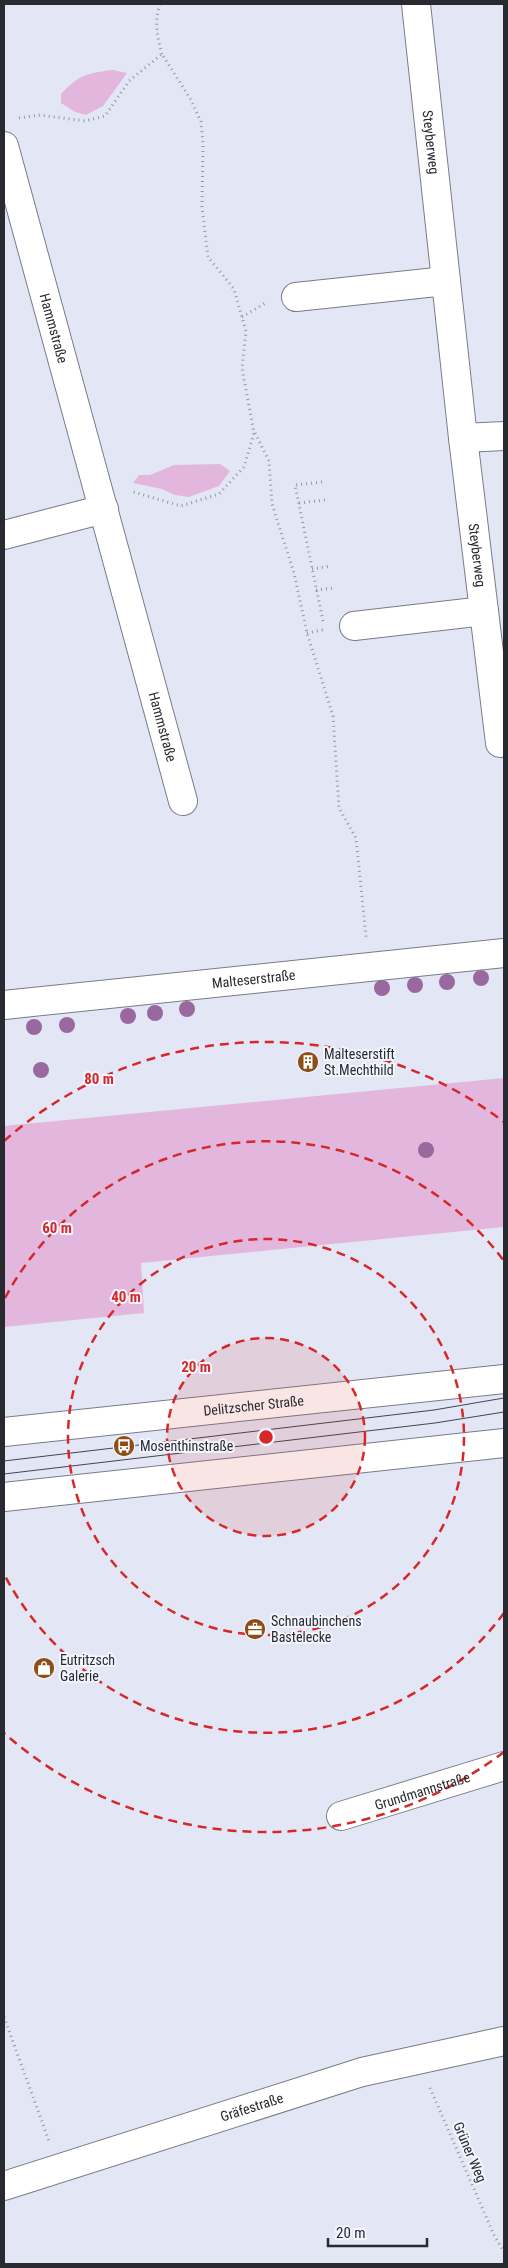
<svg xmlns="http://www.w3.org/2000/svg" width="508" height="2268" viewBox="0 0 508 2268" font-family="'Roboto Condensed',sans-serif">
  <style>
    .green { fill: #e2b6dd }
    .lines { fill: none; stroke-linecap: round; stroke-linejoin: round }
    .minor-casing { stroke: #797c88; stroke-width: 30 }
    .major-casing { stroke: #797c88; stroke-width: 30 }
    .path { stroke: #9497a1; stroke-width: 3; stroke-dasharray: 1 4; stroke-linecap: butt }
    .minor { stroke: #fff; stroke-width: 28 }
    .major { stroke: #fff; stroke-width: 28 }
    .tram { stroke: #44464c; stroke-width: 1 }
    .tree { fill: #98689e }
    .ring { fill: none; stroke: #d62828; stroke-width: 2.5; stroke-dasharray: 9 6 }
    .labels { text-anchor: middle; stroke-width: 4; stroke-linejoin: round; paint-order: stroke }
    .street-label { font-size: 14px; fill: #282a2f; stroke: #f2f5fd }
    .poi-label { font-size: 14px; fill: #282a2f; stroke: #f2f5fd; text-anchor: start }
    .centre { fill: #d62828; stroke: #f2f5fd; stroke-width: 2.5 }
    .ring-label { font-size: 15px; text-anchor: middle; font-weight: bold; fill: #d62828; stroke: #f2f5fd; stroke-width: 4; stroke-linejoin: round; paint-order: stroke }
  </style>
  <rect width="100%" height="100%" fill="#e3e7f5"/>
  <g class="green">
    <path d="M113 70 127 73 103 106 86 115 75 112 61 103V94C78 75 88 73 113 70Z"/>
    <polygon points="220,464 230,471 219,486 189,497 175,495 162,489 133,483 139,475 150,475 174,465"/>
    <polygon points="504,1078 504,1227 141,1263 144,1313 4,1327 4,1126"/>
  </g>
  <g class="lines">
    <g class="minor-casing">
      <g id="minor">
        <path id="s1" d="M416 4 463 438 504 436"/>
        <path id="s2" d="M4 146 183 801"/>
        <polyline points="296,297 446,281"/>
        <path id="s3" d="M463 438 500 743"/>
        <polyline points="4,535 104,509"/>
        <polyline points="354,626 484,611"/>
        <path id="s4" d="M4 1005 504 953"/>
        <path id="s5" d="M341 1816 504 1766"/>
        <path id="s6" d="M4 2186 362 2072 504 2041"/>
      </g>
    </g>
    <g class="major-casing">
      <g id="major">
        <path id="s7" d="M4 1432 504 1379"/>
        <polyline points="4,1497 504,1443"/>
      </g>
    </g>
    <g class="path">
      <path d="M160 4C154 22 157 36 162 54"/>
      <polyline points="19,118 40,115 85,121 105,116 129,81 162,54 191,100 201,122 203,143 202,207 208,257 234,289 246,331 242,368 254,433 244,467 219,494 181,506 130,491"/>
      <polyline points="242,317 267,302"/>
      <polyline points="255,433 269,461 272,504 294,573 307,633 333,716 339,808 356,838 366,937"/>
      <polyline points="322,482 295,485 323,621"/>
      <polyline points="299,503 325,500"/>
      <polyline points="312,569 331,566"/>
      <polyline points="316,590 334,588"/>
      <polyline points="307,633 326,629"/>
      <polyline points="4,2017 49,2141"/>
      <polyline points="430,2088 494,2235 504,2252"/>
    </g>
    <use href="#minor" class="minor"/>
    <use href="#major" class="major"/>
    <g class="tram">
      <polyline points="4,1461 434,1410 504,1398"/>
      <polyline points="4,1474 435,1423 504,1412"/>
    </g>
  </g>
  <g class="tree">
    <circle cx="481" cy="978" r="8"/>
    <circle cx="447" cy="982" r="8"/>
    <circle cx="415" cy="985" r="8"/>
    <circle cx="382" cy="988" r="8"/>
    <circle cx="187" cy="1009" r="8"/>
    <circle cx="155" cy="1013" r="8"/>
    <circle cx="128" cy="1016" r="8"/>
    <circle cx="67" cy="1025" r="8"/>
    <circle cx="34" cy="1027" r="8"/>
    <circle cx="41" cy="1070" r="8"/>
    <circle cx="426" cy="1150" r="8"/>
  </g>
  <circle cx="266" cy="1437" r="99" fill="#d62828" fill-opacity=".12"/>
  <g class="ring">
    <circle cx="266" cy="1437" r="99"/>
    <circle cx="266" cy="1437" r="198"/>
    <path d="M504 1613A296 296 0 0 1 5 1576M5 1298A296 296 0 0 1 504 1261"/>
    <path d="M504 1752A395 395 0 0 1 4 1733M4 1141A395 395 0 0 1 504 1122"/>
  </g>
  <defs>
    <g id="building-disc" transform="scale(1.125)"><circle r="9.5" fill="#8d4d16" stroke="#f2f5fd"/><path d="M-4-6H4V6H1V3H-1V6H-4ZM-2.5-4.3h1.7v1.8h-1.7ZM.8-4.3h1.7v1.8H.8ZM-2.5-1h1.7V.8h-1.7ZM.8-1h1.7V.8H.8Z" fill="#fff"/></g>
    <g id="bus-disc" transform="scale(1.125)"><circle r="9.5" fill="#8d4d16" stroke="#f2f5fd"/><path d="M-5-6H5V4H4V6H2V4H-2V6H-4V4H-5ZM-3.5-4V0h7V-4ZM-3.5 1.2v1.5H-2V1.2ZM2 1.2v1.5H3.5V1.2Z" fill="#fff"/></g>
    <g id="office-disc" transform="scale(1.125)"><circle r="9.5" fill="#8d4d16" stroke="#f2f5fd"/><path d="M-6-3h4V-5.5h4V-3h4V5H-6ZM-1-4.5V-3h2v-1.5ZM-6 0V1H6V0Z" fill="#fff"/></g>
    <g id="shop-disc" transform="scale(1.125)"><circle r="9.5" fill="#8d4d16" stroke="#f2f5fd"/><path d="M-5-2.5h2.3a2.7 3.5 0 0 1 5.4 0H5L5.5 6h-11ZM-1.5-2.5h3a1.5 2.3 0 0 0-3 0Z" fill="#fff"/></g>
  </defs>
  <g fill-rule="evenodd">
    <use href="#building-disc" x="308" y="1062"/>
    <use href="#bus-disc" x="124" y="1446"/>
    <use href="#office-disc" x="255" y="1629"/>
    <use href="#shop-disc" x="44" y="1668"/>
  </g>
  <g class="labels">
    <g class="street-label">
      <text dy="5" stroke="none"><textPath href="#s1" startOffset="139">Steyberweg</textPath></text>
      <text dy="5" stroke="none"><textPath href="#s2" startOffset="189">Hammstraße</textPath></text>
      <text dy="5" stroke="none"><textPath href="#s3" startOffset="118">Steyberweg</textPath></text>
      <text dy="5" stroke="none"><textPath href="#s2" startOffset="602">Hammstraße</textPath></text>
      <text dy="5" stroke="none"><textPath href="#s4" startOffset="251">Malteserstraße</textPath></text>
      <text dy="5" stroke="none"><textPath href="#s7" startOffset="251">Delitzscher Straße</textPath></text>
      <text dy="5" stroke="none"><textPath href="#s5" startOffset="85">Grundmannstraße</textPath></text>
      <text dy="5" stroke="none"><textPath href="#s6" startOffset="260">Gräfestraße</textPath></text>
      <text transform="translate(470 2152) rotate(67)" y="5">Grüner Weg</text>
    </g>
    <g class="poi-label">
      <text x="324" y="1059">Malteserstift<tspan x="324" dy="16">St.Mechthild</tspan></text>
      <text x="140" y="1451">Mosenthinstraße</text>
      <text x="271" y="1626">Schnaubinchens<tspan x="271" dy="16">Bastelecke</tspan></text>
      <text x="60" y="1665">Eutritzsch<tspan x="60" dy="16">Galerie</tspan></text>
    </g>
  </g>
  <circle cx="266" cy="1437" r="8" class="centre"/>
  <g class="ring-label">
    <text x="99" y="1084">80 m</text>
    <text x="57" y="1233">60 m</text>
    <text x="126" y="1302">40 m</text>
    <text x="196" y="1372">20 m</text>
  </g>
  <rect width="508" height="2268" fill="none" stroke="#282a2f" stroke-width="10"/>
  <path d="M328 2238v8h99v-8" fill="none" stroke="#282a2f" stroke-width="2.5"/>
  <text x="336" y="2238" font-size="15" fill="#282a2f" stroke="#f2f5fd" stroke-width="4" paint-order="stroke">20 m</text>
</svg>
